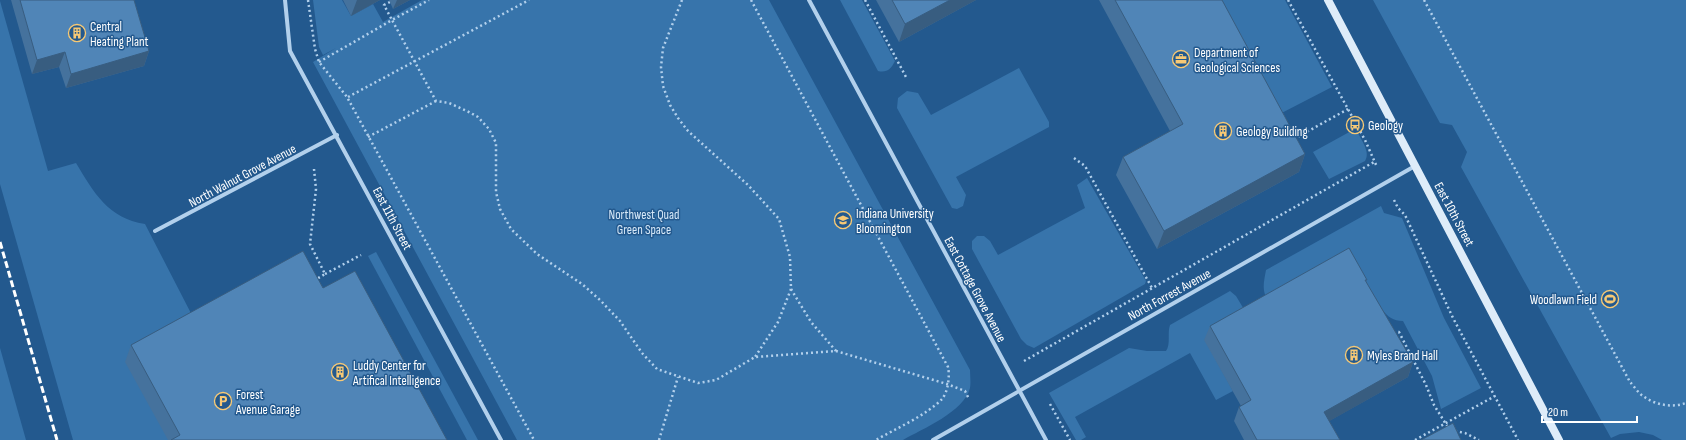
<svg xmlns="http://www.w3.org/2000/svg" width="1686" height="440" viewBox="0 0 1686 440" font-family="'Sofia Sans Condensed',sans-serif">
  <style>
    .green { fill: #3774ab }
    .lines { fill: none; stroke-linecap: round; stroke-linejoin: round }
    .path { stroke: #b2d0ec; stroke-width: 2.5; stroke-dasharray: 2 3; stroke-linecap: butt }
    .street { stroke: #b2d0ec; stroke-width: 4 }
    .secondary { stroke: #deecf9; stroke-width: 8 }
    .rail { stroke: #fff; stroke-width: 3; stroke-dasharray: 7 3; stroke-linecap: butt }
    .wall { fill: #45729d }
    .shaded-wall { fill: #385d80 }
    .building { fill: #5085b7; stroke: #385d80 }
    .labels { text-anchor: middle; stroke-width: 3; stroke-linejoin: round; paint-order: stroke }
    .poi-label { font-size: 13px; fill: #fff; stroke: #23598e; text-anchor: start }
    .street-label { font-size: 13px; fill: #fff; stroke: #23598e }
    .park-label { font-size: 13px; fill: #d7e9f9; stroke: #23598e }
  </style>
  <rect width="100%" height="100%" fill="#23598e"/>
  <g class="green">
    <path d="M313 0H342L351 16 373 4 383 22 422 0H769L970 370C970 376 971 382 970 388 964 412 922 429 903 440H517L313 62 336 48 323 55 319 47Z"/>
    <path d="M840 0H862L895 61C891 69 887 73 878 71Z"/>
    <polygon points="1206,0 1285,0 1332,87 1270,119"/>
    <polygon points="1373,0 1686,0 1686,440 1662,440 1653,435 1639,432 1620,434 1611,438 1461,167 1467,152 1452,125 1440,123"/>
    <path d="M0 1 48 171 76 163C94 193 108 218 145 224L196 323 168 440H73L0 184Z"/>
    <polygon points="1019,68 1049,122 1049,127 956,177 966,195 963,206 957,209 952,208 897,108 898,98 907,91 918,93 931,115"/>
    <path d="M1353 130 1357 131C1361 140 1371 152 1365 161L1329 179 1313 152Z"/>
    <polygon points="1087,178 1146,281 1145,284 1034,348 1027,345 1021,339 972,249 972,241 977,236 984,236 990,241 998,255 1085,208 1077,185"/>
    <path d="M1381 206 1384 213 1402 218 1444 318 1481 388 1441 409 1432 376 1403 321C1384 321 1379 303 1370 289L1269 304C1262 290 1263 286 1266 270Z"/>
    <polygon points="376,252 478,440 467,440 368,256"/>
    <path d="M1230 291 1236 296 1248 316 1205 340 1233 391 1216 400 1190 353 1075 417 1086 437 1081 440H1076L1049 393 1129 348 1147 351H1166C1171 344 1167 333 1170 325Z"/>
    <polygon points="0,348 26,440 0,440"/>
  </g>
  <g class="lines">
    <g class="path">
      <polyline points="308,0 315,49 319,62 347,97 534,440"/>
      <polyline points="682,0 663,48 661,67 663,86 670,105 678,118 688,131 748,185 779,219 790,257 791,289 778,322 755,357"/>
      <path d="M751 0 948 367C950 376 948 392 942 399 927 415 895 429 876 440"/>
      <polyline points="865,0 906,77"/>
      <polyline points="1288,0 1365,140 1377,167"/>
      <path d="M1424 0 1630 382C1634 386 1638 393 1643 396 1655 405 1672 408 1686 403"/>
      <polyline points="390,2 384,5 392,20 429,0"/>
      <polyline points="319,62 392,20 436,101 449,103 467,111 478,117 489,129 496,143 496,192 500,209 511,229 537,254 582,284 600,300 620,321 642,353 657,369 698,383 716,380 755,357 836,351 947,384 965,391 969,399"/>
      <polyline points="348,97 529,0"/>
      <polyline points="368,137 436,101"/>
      <polyline points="1294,139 1348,109"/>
      <polyline points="1074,158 1085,166 1152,288"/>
      <polyline points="314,169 316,189 310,244 325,274 315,280"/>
      <polyline points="1394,200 1398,208 1405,215 1453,318 1518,440"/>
      <polyline points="325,274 361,255"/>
      <polyline points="791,289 811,322 836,351"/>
      <polyline points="1394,334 1399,332 1426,385 1434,405 1449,429"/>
      <polyline points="1024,361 1374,162"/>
      <polyline points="1050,404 1070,440"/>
      <polyline points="1455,431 1465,433 1479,440"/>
      <polyline points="659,440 678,377"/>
      <polyline points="1415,440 1495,396"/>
    </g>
    <g class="street">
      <polyline points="285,0 290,51 501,440"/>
      <polyline points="809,0 1046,440"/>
      <polyline points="155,231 337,135"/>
      <polyline points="933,440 1415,166"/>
    </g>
    <polyline class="secondary" points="1328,0 1559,440"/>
    <polyline class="rail" points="0,242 57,440"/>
  </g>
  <g class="wall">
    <polygon points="11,0 134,0 149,51 144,66 66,88 59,67 32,74"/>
    <polygon points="343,0 380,0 351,16"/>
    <polygon points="389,0 410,0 393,9"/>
    <polygon points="876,0 976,0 899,42"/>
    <polygon points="1099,0 1222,0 1305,154 1299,172 1157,249 1116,175 1123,157 1170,131"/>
    <polygon points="1367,280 1366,282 1413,362 1408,377 1329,421 1340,440 1244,440 1234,421 1239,407 1241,406 1204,340 1210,326"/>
    <polygon points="323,288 447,440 168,440 125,362 131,345"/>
  </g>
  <g class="shaded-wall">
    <polygon points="357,0 380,0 351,16"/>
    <polygon points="397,0 410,0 393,9"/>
    <polygon points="950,0 976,0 899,42 905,24"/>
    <polygon points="149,51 144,66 66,88 71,74"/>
    <polygon points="65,52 59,67 32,74 37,60"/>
    <polygon points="1305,154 1299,172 1157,249 1164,231"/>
    <polygon points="1413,362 1408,377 1319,427 1324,412"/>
  </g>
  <g class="building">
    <polygon points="20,0 134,0 149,51 71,74 65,52 37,60"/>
    <polygon points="892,0 950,0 905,24"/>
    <polygon points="1115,0 1222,0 1305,154 1164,231 1123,157 1183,124"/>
    <polygon points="1349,248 1367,280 1365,280 1413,362 1324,412 1340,440 1257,440 1239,407 1251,400 1210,326"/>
    <polygon points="303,251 323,288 355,271 447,440 171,440 180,435 131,345"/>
    <polygon points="1453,423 1461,440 1421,440"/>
  </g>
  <defs>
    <g id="building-ring" transform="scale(0.9)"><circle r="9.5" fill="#23598e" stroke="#f7c975" stroke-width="1.5"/><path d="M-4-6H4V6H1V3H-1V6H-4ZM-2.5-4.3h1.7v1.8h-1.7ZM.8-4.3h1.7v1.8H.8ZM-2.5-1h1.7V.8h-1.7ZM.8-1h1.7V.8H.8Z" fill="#f7c975"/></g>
    <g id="office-ring" transform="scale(0.9)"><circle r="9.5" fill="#23598e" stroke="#f7c975" stroke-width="1.5"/><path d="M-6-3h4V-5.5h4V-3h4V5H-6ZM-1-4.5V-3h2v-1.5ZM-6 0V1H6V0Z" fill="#f7c975"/></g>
    <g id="bus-ring" transform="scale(0.9)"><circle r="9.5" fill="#23598e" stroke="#f7c975" stroke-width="1.5"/><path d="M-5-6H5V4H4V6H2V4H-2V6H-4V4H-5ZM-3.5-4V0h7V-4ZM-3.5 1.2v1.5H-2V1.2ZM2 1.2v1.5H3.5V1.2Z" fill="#f7c975"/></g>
    <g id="university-ring" transform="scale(0.9)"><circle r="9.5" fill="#23598e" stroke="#f7c975" stroke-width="1.5"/><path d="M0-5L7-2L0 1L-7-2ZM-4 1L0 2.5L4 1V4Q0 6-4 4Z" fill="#f7c975"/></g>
    <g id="stadium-ring" transform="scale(0.9)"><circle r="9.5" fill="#23598e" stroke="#f7c975" stroke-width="1.5"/><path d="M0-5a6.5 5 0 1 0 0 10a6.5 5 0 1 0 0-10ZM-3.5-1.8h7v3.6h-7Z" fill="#f7c975"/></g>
    <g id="parking-ring" transform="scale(0.9)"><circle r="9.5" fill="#23598e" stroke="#f7c975" stroke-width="1.5"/><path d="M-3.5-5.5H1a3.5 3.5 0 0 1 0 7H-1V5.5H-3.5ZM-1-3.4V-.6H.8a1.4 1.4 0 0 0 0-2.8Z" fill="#f7c975"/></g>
  </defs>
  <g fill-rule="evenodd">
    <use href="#building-ring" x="77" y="33"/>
    <use href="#office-ring" x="1181" y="59"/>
    <use href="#bus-ring" x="1355" y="125"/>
    <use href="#building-ring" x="1223" y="131"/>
    <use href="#university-ring" x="843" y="220"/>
    <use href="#stadium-ring" x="1610" y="299"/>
    <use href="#building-ring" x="1354" y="355"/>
    <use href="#building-ring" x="340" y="372"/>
    <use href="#parking-ring" x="223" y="401"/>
  </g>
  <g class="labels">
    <g class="poi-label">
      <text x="90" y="31">Central<tspan x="90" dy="15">Heating Plant</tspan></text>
      <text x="1194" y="57">Department of<tspan x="1194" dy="15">Geological Sciences</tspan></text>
      <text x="1368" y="130">Geology</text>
      <text x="1236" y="136">Geology Building</text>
      <text x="856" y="218">Indiana University<tspan x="856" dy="15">Bloomington</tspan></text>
      <text x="1597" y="304" text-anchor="end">Woodlawn Field</text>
      <text x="1367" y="360">Myles Brand Hall</text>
      <text x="353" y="370">Luddy Center for<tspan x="353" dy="15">Artifical Intelligence</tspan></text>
      <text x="236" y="399">Forest<tspan x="236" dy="15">Avenue Garage</tspan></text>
    </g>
    <g class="street-label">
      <text transform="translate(242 175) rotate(-28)" y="5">North Walnut Grove Avenue</text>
      <text transform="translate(1455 214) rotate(62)" y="5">East 10th Street</text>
      <text transform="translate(393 218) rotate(62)" y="5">East 11th Street</text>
      <text transform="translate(976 289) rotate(62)" y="5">East Cottage Grove Avenue</text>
      <text transform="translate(1169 294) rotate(-29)" y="5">North Forrest Avenue</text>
    </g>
    <g class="park-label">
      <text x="644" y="219">Northwest Quad<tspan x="644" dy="15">Green Space</tspan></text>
    </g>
  </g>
  <path d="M1542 416v6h95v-6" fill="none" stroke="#ffffff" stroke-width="2"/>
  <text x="1548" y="416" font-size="12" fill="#ffffff" stroke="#23598e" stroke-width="3" paint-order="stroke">20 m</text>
</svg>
